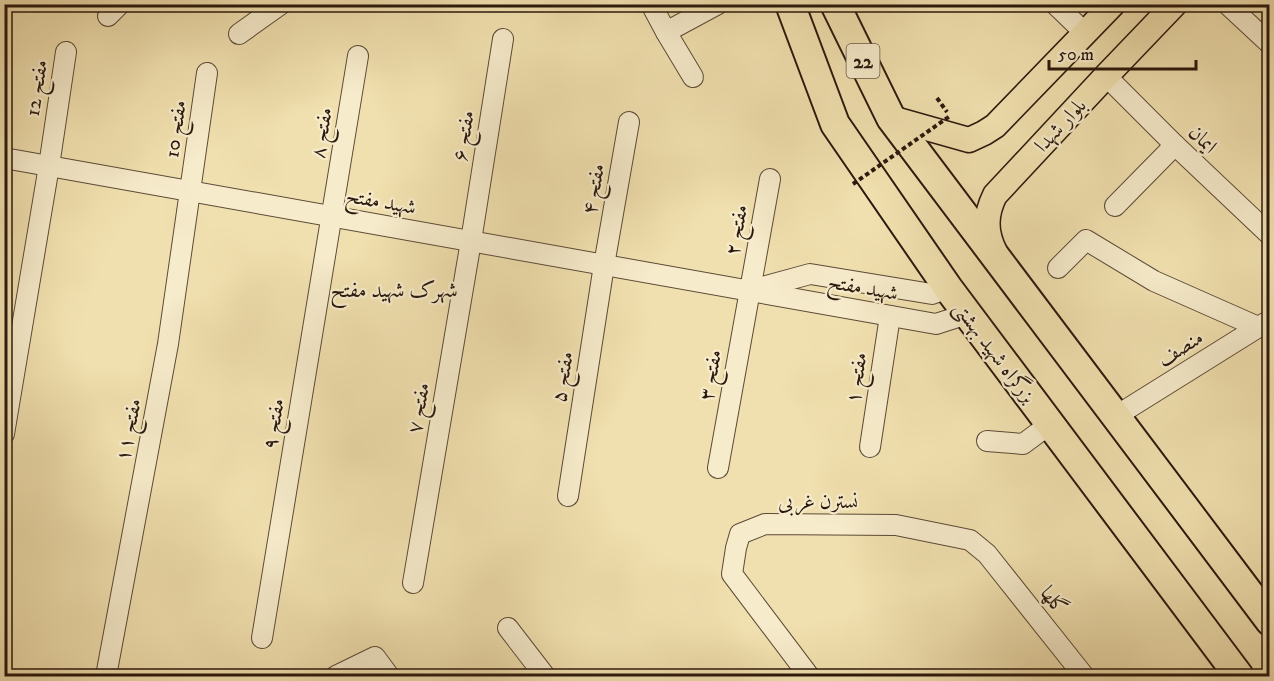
<svg xmlns="http://www.w3.org/2000/svg" width="1274" height="681" viewBox="0 0 1274 681" font-family="'IM FELL DW Pica',Amiri,serif">
  <style>
    .lines { fill: none; stroke-linecap: round; stroke-linejoin: round }
    .minor-casing { stroke: #5c4a36; stroke-width: 22 }
    .major-casing { stroke: #2a180d; stroke-width: 27 }
    .highway-casing { stroke: #2a180d; stroke-width: 32 }
    .path { stroke: #2a180d; stroke-width: 4; stroke-dasharray: 4.5 3; stroke-linecap: butt }
    .minor { stroke: #f6ebcb; stroke-width: 20 }
    .major { stroke: #f1e0af; stroke-width: 24 }
    .highway { stroke: #f1e0af; stroke-width: 28 }
    .path-bridge { stroke: #2a180d; stroke-width: 4; stroke-dasharray: 4.5 3; stroke-linecap: butt }
    .labels { text-anchor: middle; stroke-width: 4.5; stroke-linejoin: round; paint-order: stroke }
    .shield { fill: #f6ebcb; stroke: #675746; stroke-width: 1.5 }
    .shield-label { font-size: 20px; font-weight: bold; fill: #2a180d }
    .street-label { font-size: 21px; fill: #2a180d; stroke: #f6ebcb }
    .neighbourhood-label { font-size: 22px; fill: #2a180d; stroke: #f6ebcb }
  </style>
  <rect width="100%" height="100%" fill="#f1e0af"/>
  <filter id="stains"><feTurbulence type="fractalNoise" baseFrequency=".00333" numOctaves="4"/><feColorMatrix values="0 0 0 0 .2 0 0 0 0 .09 0 0 0 0 .02 0 0 0 .5 -.17"/></filter>
  <radialGradient id="worn" r=".72"><stop offset=".6" stop-color="#630" stop-opacity="0"/><stop offset="1" stop-color="#630" stop-opacity=".3"/></radialGradient>
  <g class="lines">
    <g class="minor-casing">
      <g id="minor">
        <polyline points="651,4 666,32 718,4"/>
        <polyline points="1055,4 1085,33"/>
        <polyline points="1227,4 1270,44"/>
        <polyline points="108,16 120,4"/>
        <polyline points="666,32 693,77"/>
        <polyline points="239,34 281,4"/>
        <polyline points="1106,76 1175,145 1270,235"/>
        <polyline points="4,158 936,324 967,314"/>
        <polyline points="1115,206 1175,145"/>
        <polyline points="1058,268 1086,240 1154,281 1258,327"/>
        <polyline points="755,289 810,274 932,294 948,288"/>
        <polyline points="1116,416 1265,323"/>
        <polyline points="4,434 49,166 66,52"/>
        <polyline points="987,441 1023,444 1050,424"/>
        <polyline points="870,447 890,316"/>
        <polyline points="718,468 770,179"/>
        <polyline points="568,496 604,265 629,122"/>
        <polyline points="413,583 471,241 503,39"/>
        <polyline points="508,628 545,676"/>
        <polyline points="262,638 358,56"/>
        <polyline points="106,676 168,344 207,73"/>
        <polyline points="336,676 375,657 389,676"/>
        <polyline points="809,676 732,574 736,548 740,534 765,524 896,525 970,540 987,554 1084,676"/>
      </g>
    </g>
    <g class="major-casing">
      <g id="major">
        <polyline points="891,118 969,140 984,133 995,126 1113,4"/>
        <path d="M995 252C985 232 985 215 995 195L1106 76 1175 4"/>
      </g>
    </g>
    <g class="highway-casing">
      <g id="highway">
        <polyline points="790,4 835,124 948,288 1239,676"/>
        <polyline points="835,4 891,118 1270,621"/>
      </g>
    </g>
    <polyline class="path" points="937,98 947,112"/>
    <use href="#minor" class="minor"/>
    <use href="#major" class="major"/>
    <use href="#highway" class="highway"/>
    <polyline class="path-bridge" points="853,184 950,116"/>
  </g>
  <g class="labels">
    <rect class="shield" x="846.5" y="44" width="33" height="34" rx="4.5"/>
    <g class="shield-label">
      <text x="863" y="68">22</text>
    </g>
    <g class="street-label">
      <text transform="translate(36 88) rotate(-81)" y="7">مفتح 12</text>
      <text transform="translate(1060 125) rotate(-47)" y="7">بلوار شهدا</text>
      <text transform="translate(175 129) rotate(-82)" y="7">مفتح 10</text>
      <text transform="translate(321 133) rotate(-81)" y="7">مفتح ۸</text>
      <text transform="translate(463 136) rotate(-81)" y="7">مفتح ۶</text>
      <text transform="translate(1203 139) rotate(44)" y="7">ایمان</text>
      <text transform="translate(593 189) rotate(-80)" y="7">مفتح ۴</text>
      <text transform="translate(381 201) rotate(10)" y="7">شهید مفتح</text>
      <text transform="translate(736 230) rotate(-80)" y="7">مفتح ۲</text>
      <text transform="translate(863 287) rotate(10)" y="7">شهید مفتح</text>
      <text transform="translate(1180 348) rotate(-32)" y="7">منصف</text>
      <text transform="translate(995 352) rotate(53)" y="7">بزرگراه شهید بهشتی</text>
      <text transform="translate(710 375) rotate(-80)" y="7">مفتح ۳</text>
      <text transform="translate(562 377) rotate(-81)" y="7">مفتح ۵</text>
      <text transform="translate(856 378) rotate(-82)" y="7">مفتح ۱</text>
      <text transform="translate(418 408) rotate(-80)" y="7">مفتح ۷</text>
      <text transform="translate(273 424) rotate(-81)" y="7">مفتح ۹</text>
      <text transform="translate(128 430) rotate(-79)" y="7">مفتح ۱۱</text>
      <text x="818" y="508">نسترن غربی</text>
      <text transform="translate(1054 600) rotate(52)" y="7">گلها</text>
    </g>
    <g class="neighbourhood-label">
      <text x="394" y="297">شهرک شهید مفتح</text>
    </g>
  </g>
  <rect width="1274" height="681" fill="none" stroke="#f1e0af" stroke-width="24"/>
  <rect x="6" y="6" width="1262" height="669" fill="none" stroke="#2a180d" stroke-width="3"/>
  <rect x="12" y="12" width="1250" height="657" fill="none" stroke="#2a180d" stroke-width="1.5"/>
  <path d="M1049 60v9h147v-9" fill="none" stroke="#2a180d" stroke-width="3"/>
  <text x="1058" y="60" font-size="18" fill="#2a180d" stroke="#f6ebcb" stroke-width="4.5" paint-order="stroke">50 m</text>
  <rect width="100%" height="100%" filter="url(#stains)"/>
  <rect width="100%" height="100%" fill="url(#worn)"/>
</svg>
